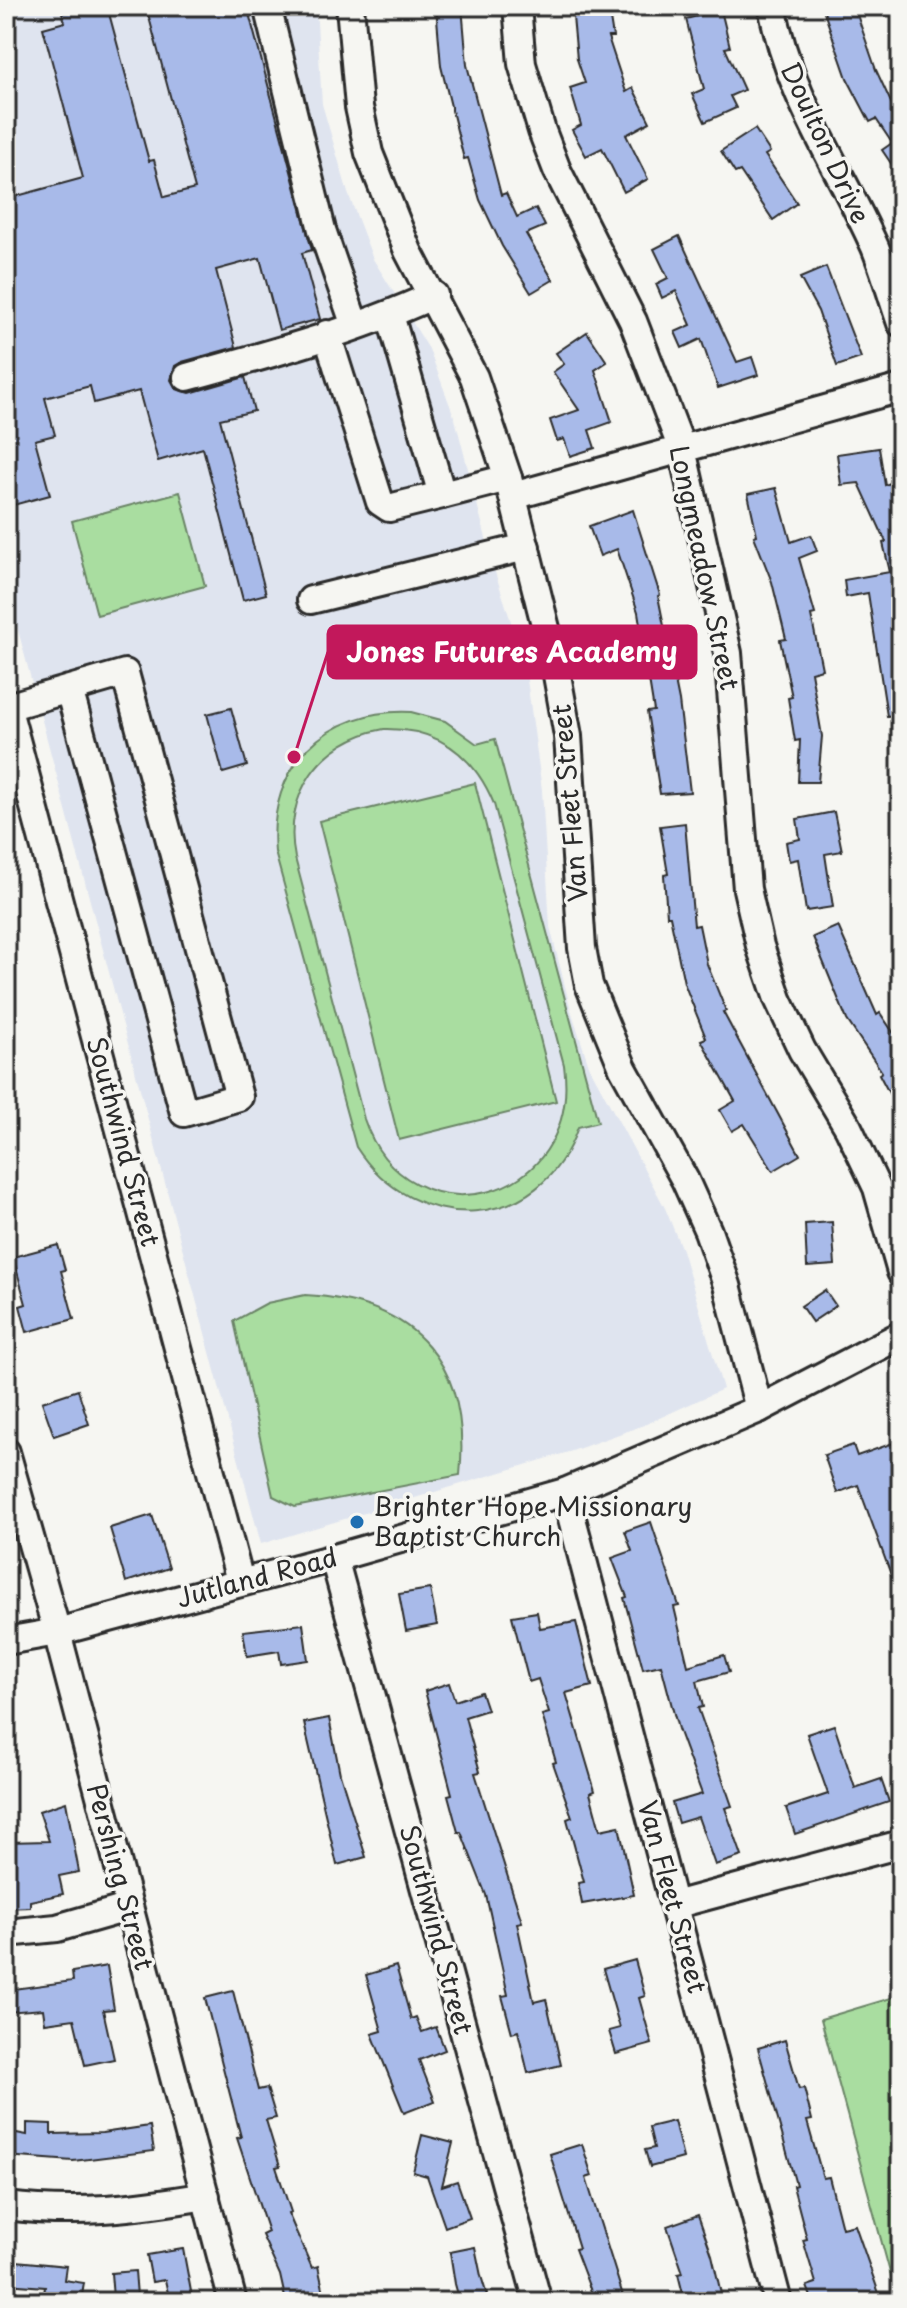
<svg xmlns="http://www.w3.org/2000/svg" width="907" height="2308" viewBox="0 0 907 2308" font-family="'Playpen Sans',sans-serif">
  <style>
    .built { fill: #dfe4ef }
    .green { fill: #a9dda0; stroke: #6a8466; stroke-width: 2; fill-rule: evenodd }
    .building { fill: #a8bae9; stroke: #2b2b2b; stroke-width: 2 }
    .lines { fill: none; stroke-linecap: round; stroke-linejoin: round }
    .minor-casing { stroke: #2b2b2b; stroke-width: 32 }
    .minor { stroke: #f6f6f2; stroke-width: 26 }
    .poi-dot { fill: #1f6fb2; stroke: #f6f6f2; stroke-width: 3 }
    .labels { text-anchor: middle; stroke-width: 7; stroke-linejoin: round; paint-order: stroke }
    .street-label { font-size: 26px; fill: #2b2b2b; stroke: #f6f6f2 }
    .poi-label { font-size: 26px; fill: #2b2b2b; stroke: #f6f6f2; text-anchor: start }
    .leader { fill: none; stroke: #c2185b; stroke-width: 3 }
    .callout-dot { fill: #c2185b; stroke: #f6f6f2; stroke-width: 3 }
    .callout { fill: #c2185b; stroke: #c2185b; stroke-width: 3 }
    .callout-label { font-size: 28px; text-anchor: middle; font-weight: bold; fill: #fff }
  </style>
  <rect width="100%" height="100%" fill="#f6f6f2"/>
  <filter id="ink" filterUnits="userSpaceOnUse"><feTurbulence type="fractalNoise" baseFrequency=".0125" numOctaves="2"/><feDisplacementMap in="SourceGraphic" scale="16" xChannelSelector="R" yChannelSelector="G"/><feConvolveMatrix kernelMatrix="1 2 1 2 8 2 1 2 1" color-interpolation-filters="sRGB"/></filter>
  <g filter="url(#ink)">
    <polygon class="built" points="6,6 316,6 322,104 348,193 373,259 429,349 455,419 494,569 525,665 542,790 550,927 571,1010 589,1066 665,1208 682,1250 723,1389 644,1425 572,1451 261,1544 6,585"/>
    <g class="green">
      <polygon points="180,492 205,586 97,615 72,521"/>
      <path d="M411 712 445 721 477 744 495 739 598 1122 578 1127C541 1235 414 1237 356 1147L275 852C267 766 326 708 411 712ZM384 729C438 728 474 755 494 804L564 1065C583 1204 407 1246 364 1119L295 858C282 795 321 740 384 729Z"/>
      <polygon points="475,783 556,1101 399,1140 319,821"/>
      <path d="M305 1295C417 1301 471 1365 460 1475L295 1507 273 1496 234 1321 267 1303Z"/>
      <polygon points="901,1995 901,2302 898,2302 821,2019"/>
    </g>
    <g class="building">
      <polygon points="60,6 107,6 149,161 154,160 164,197 195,189 146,6 247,6 312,250 302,253 320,319 279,330 260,258 216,270 236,347 182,362 175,366 171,380 176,389 190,393 245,377 254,411 220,419 266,594 243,600 203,448 158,461 139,391 94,403 90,386 45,398 55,435 35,440 50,495 6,507 6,199 83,178 43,28 65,22"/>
      <polygon points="436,6 462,6 467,65 501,195 506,193 517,217 536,208 545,226 526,234 553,280 531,293 502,246 480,200 468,158 464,159 441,66"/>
      <polygon points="572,6 608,6 613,37 608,37 626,92 633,88 650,122 626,135 648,179 624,192 602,148 586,156 572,130 581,125 570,88 585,83 577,59"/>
      <polygon points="822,6 854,6 876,70 901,124 901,178 882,150 892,143 876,119 870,122 847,78"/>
      <polygon points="721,10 730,47 725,48 744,90 730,96 736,108 705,122 692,94 704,89 686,19"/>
      <polygon points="755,129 770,152 765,155 797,203 773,220 740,171 735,173 721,151"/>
      <polygon points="679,236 737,362 752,357 758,375 718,388 701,339 682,348 675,332 691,325 676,291 662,298 656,284 668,278 654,249"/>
      <polygon points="826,267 861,358 837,366 818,311 800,278"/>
      <polygon points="587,332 607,362 595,370 612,422 589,430 595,448 570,456 564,439 557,441 550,420 579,410 553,372 564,364 556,353"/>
      <polygon points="879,448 885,485 890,483 901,509 901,714 887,716 868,593 846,597 844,580 890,572 883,543 886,542 859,483 841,485 837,454"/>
      <polygon points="776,488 791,542 811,535 817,551 799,558 815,614 811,615 822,669 811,672 822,736 818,782 798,782 800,740 795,741 788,698 792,697 780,640 786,639 772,582 754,536 757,535 748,494"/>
      <polygon points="633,510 660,595 658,596 679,701 690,792 660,794 647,712 654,711 638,612 617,549 600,556 589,526"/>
      <polygon points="231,708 247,766 223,773 207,714"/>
      <polygon points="834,812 842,851 825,854 833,907 806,911 798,859 789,861 786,842 800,839 797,819"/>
      <polygon points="685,823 694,926 699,925 707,964 726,1011 723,1012 800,1155 773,1171 744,1124 732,1131 720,1110 735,1101 701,1040 706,1038 684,983 670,916 667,916 664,875 668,874 660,826"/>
      <polygon points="838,926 877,1015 880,1013 901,1044 901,1116 879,1074 882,1072 847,1020 813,937"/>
      <polygon points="832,1222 835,1265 807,1267 805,1224"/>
      <polygon points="58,1245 65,1270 61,1271 74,1319 27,1332 20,1306 26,1304 13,1257"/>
      <polygon points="825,1290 836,1306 812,1322 801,1306"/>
      <polygon points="78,1390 89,1424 54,1436 42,1402"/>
      <polygon points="896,1442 901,1455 901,1591 897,1591 858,1485 837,1493 824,1455 853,1445 857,1456"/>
      <polygon points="152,1515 169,1568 126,1582 110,1528"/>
      <polygon points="651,1522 679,1606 674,1607 688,1666 724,1655 729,1672 697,1681 703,1707 698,1708 732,1806 725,1808 742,1856 715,1865 698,1817 678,1823 672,1803 702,1794 678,1729 661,1665 643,1669 624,1598 627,1597 612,1558 632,1551 625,1531"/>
      <polygon points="430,1589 437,1625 406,1631 399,1594"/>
      <polygon points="537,1612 540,1628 576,1622 592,1686 566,1693 595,1791 590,1793 600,1830 619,1826 634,1895 582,1904 578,1883 584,1882 567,1819 572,1817 553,1763 556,1762 542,1715 549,1713 538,1679 529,1682 512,1616"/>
      <polygon points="303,1624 308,1660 281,1664 279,1651 247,1656 243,1631"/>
      <polygon points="449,1683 455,1701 481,1692 487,1710 465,1717 480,1772 475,1773 522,1922 517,1923 534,2002 546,1999 561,2065 528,2073 518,2031 512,2033 502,1996 508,1995 486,1895 461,1832 458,1832 448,1795 452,1794 425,1691"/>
      <polygon points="329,1718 340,1774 366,1857 337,1865 304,1723"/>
      <polygon points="834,1725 855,1788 881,1779 889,1802 795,1834 786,1808 828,1794 807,1734"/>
      <polygon points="66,1802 79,1872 59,1876 63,1894 30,1901 30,1907 6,1908 6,1842 49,1841 39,1811"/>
      <polygon points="635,1960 645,1996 639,1998 652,2044 616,2054 609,2031 620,2028 603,1969"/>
      <polygon points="107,1966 114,2009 103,2010 114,2059 85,2065 74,2019 45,2023 43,2009 6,2012 6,1990 73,1981 72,1972"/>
      <polygon points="396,1966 411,2019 416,2017 422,2032 436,2027 445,2050 419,2060 435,2101 404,2113 372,2034 382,2031 366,1975"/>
      <polygon points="233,1991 258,2090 267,2088 276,2118 266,2120 280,2166 276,2167 291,2212 288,2213 312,2268 318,2266 326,2302 286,2302 280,2275 262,2235 268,2232 237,2138 241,2137 205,1998"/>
      <polygon points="785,2040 799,2089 804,2088 812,2120 807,2121 823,2178 829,2177 842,2228 855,2225 882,2302 813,2302 807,2286 816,2283 803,2240 807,2239 793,2186 796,2185 758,2048"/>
      <polygon points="674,2121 683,2158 650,2167 645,2150 654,2148 649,2127"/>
      <polygon points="27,2123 51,2124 51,2134 102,2133 150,2126 154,2151 73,2161 6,2156 6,2131 27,2135"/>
      <polygon points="422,2135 453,2143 442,2186 457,2181 470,2218 445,2227 427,2176 413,2172"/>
      <polygon points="582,2144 592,2176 586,2178 625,2302 595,2302 575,2249 579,2248 550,2154"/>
      <polygon points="698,2215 712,2255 723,2302 685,2302 678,2274 683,2273 667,2226"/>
      <polygon points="475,2247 481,2276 489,2302 460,2302 455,2284 450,2252"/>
      <polygon points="183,2249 193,2302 170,2302 165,2280 152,2282 147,2255"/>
      <polygon points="6,2260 66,2266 64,2280 84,2283 81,2302 43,2302 45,2287 6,2284"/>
      <polygon points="135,2271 137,2296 113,2298 111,2273"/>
    </g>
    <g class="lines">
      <g class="minor-casing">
        <g id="minor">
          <polyline points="267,6 322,230 355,326"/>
          <polyline points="350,6 359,107 369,153 408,251 474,377 508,478 555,664 568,736 582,948 589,985 623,1068 685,1180 708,1231 727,1285 759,1409"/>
          <polyline points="517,6 522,64 542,131 557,170 633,321 682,449 728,653 747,889 760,946 778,999 802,1050 848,1127 877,1188 901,1272"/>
          <path d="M772 6C789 98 838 164 875 247 885 271 892 298 901 323"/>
          <polyline points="327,334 380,502 389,508 442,495 390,315"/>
          <path d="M187 377C271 354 355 331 434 295"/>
          <polyline points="442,495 508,478"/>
          <polyline points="513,496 901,388"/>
          <polyline points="311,600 526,547"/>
          <polyline points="6,702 240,1581"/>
          <polyline points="7,707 125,673 239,1097 184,1113 69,689"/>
          <polyline points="6,1452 57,1632 233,2302"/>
          <polyline points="565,1492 778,2302"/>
          <polyline points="334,1558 538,2302"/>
          <polyline points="6,1641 57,1632 334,1558 565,1492 759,1409 901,1335"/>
          <polyline points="674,1905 901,1844"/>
          <polyline points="6,1933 57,1928 127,1908"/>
          <path d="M6 2206C78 2215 135 2208 206 2196"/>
        </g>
      </g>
      <use href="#minor" class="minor"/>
    </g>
  </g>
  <circle class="poi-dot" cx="357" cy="1522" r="8"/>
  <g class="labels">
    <g class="street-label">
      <text transform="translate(825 143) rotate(65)" y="9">Doulton Drive</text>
      <text transform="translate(704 568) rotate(78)" y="9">Longmeadow Street</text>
      <text transform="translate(570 803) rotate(-95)" y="9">Van Fleet Street</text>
      <text transform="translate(123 1142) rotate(75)" y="9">Southwind Street</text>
      <text transform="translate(257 1578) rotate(-15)" y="9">Jutland Road</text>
      <text transform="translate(120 1877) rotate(75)" y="9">Pershing Street</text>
      <text transform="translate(672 1897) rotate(75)" y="9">Van Fleet Street</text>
      <text transform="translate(436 1930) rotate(75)" y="9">Southwind Street</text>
    </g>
    <g class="poi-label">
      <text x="373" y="1516">Brighter Hope Missionary<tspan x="373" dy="30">Baptist Church</tspan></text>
    </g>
  </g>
  <path class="leader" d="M294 757L328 652"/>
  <circle class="callout-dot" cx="294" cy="757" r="8"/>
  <rect class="callout" x="328" y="626" width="368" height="52" rx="8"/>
  <g class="callout-label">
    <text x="512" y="662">Jones Futures Academy</text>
  </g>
  <rect width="907" height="2308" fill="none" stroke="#f6f6f2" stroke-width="32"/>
  <rect x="16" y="16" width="875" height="2276" fill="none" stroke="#2b2b2b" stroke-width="3" filter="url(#ink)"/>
</svg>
